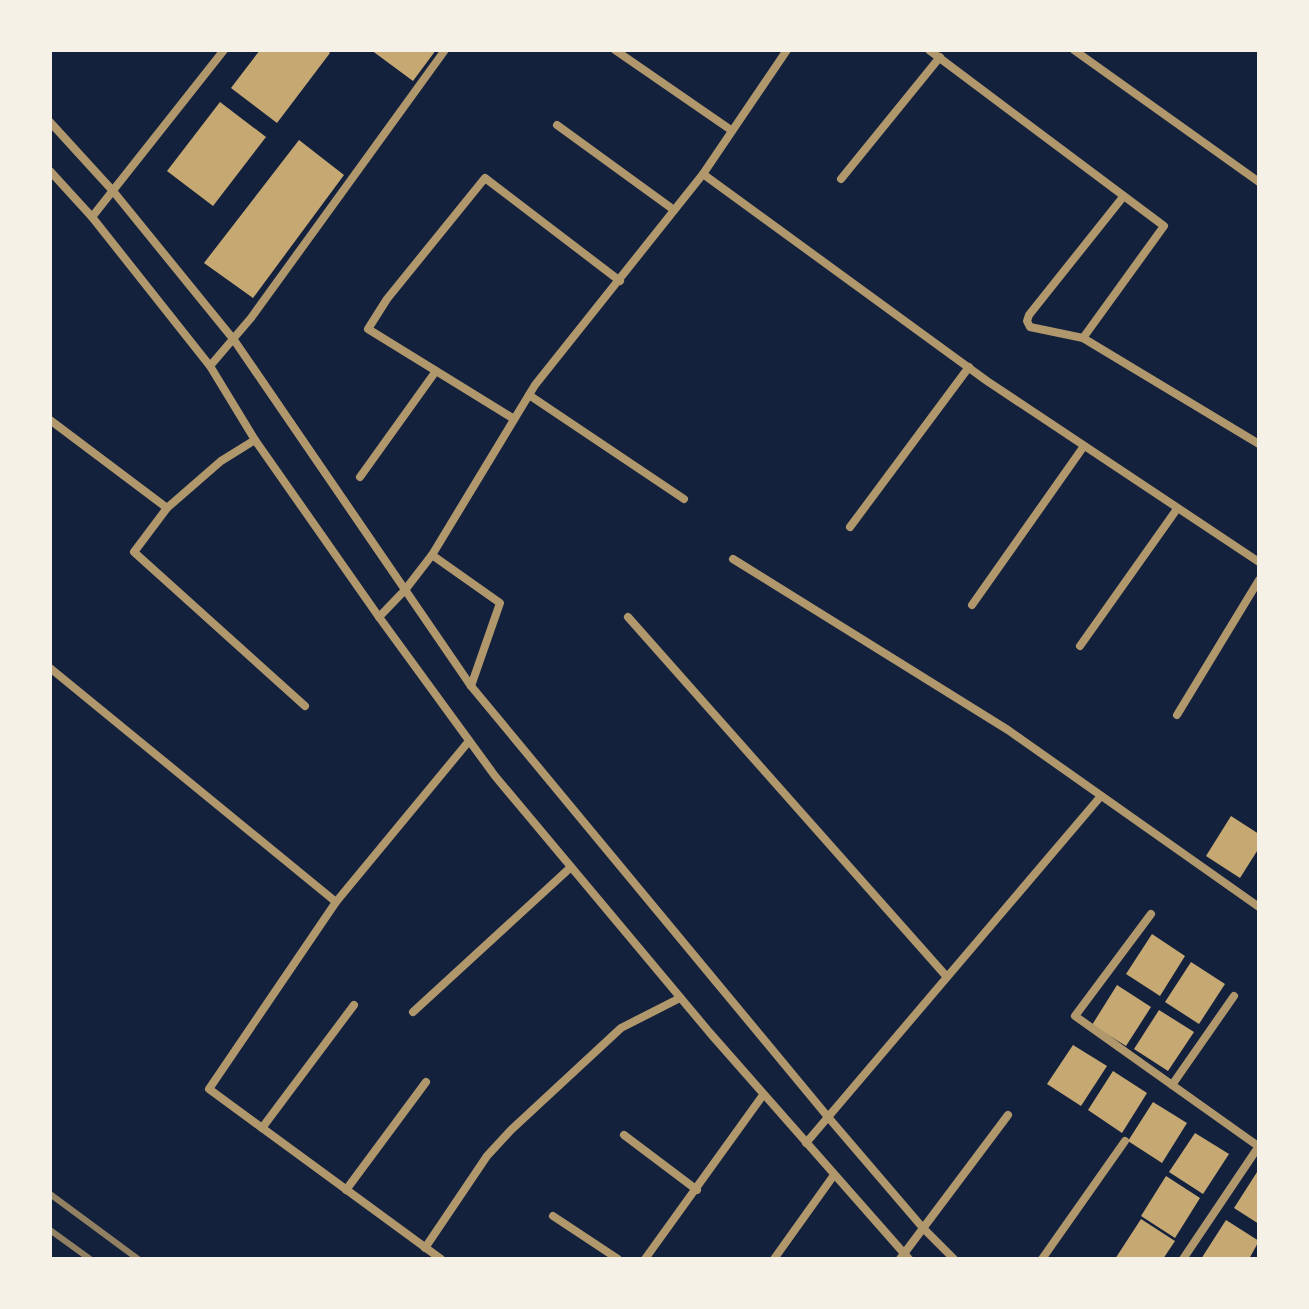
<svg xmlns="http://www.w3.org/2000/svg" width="1309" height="1309" viewBox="0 0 1309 1309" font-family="Raleway,sans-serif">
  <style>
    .building { fill: #c6a872 }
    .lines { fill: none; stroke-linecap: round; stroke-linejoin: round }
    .minor { stroke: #b1986c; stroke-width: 8 }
    .rail { stroke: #918062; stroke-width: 6 }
  </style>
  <rect width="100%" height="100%" fill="#14213d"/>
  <g class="building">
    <polygon points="260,50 327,50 330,53 277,123 231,88"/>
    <polygon points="371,50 436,50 413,81"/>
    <polygon points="220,102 266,137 213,206 167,171"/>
    <polygon points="299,140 344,175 253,298 204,263"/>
    <polygon points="1231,816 1259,834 1259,848 1240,878 1206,856"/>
    <polygon points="1152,934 1185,956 1160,996 1126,974"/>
    <polygon points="1191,962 1225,984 1199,1024 1165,1002"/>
    <polygon points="1117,985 1151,1007 1126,1046 1092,1025"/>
    <polygon points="1159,1010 1194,1032 1168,1071 1134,1049"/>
    <polygon points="1073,1045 1107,1066 1081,1106 1047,1084"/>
    <polygon points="1113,1071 1147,1093 1122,1133 1088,1110"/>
    <polygon points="1153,1102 1187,1123 1162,1163 1128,1141"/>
    <polygon points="1195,1133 1229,1154 1203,1194 1169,1172"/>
    <polygon points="1259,1169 1259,1224 1234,1208"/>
    <polygon points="1166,1176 1200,1198 1175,1238 1141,1216"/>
    <polygon points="1141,1219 1175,1241 1163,1259 1115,1259"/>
    <polygon points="1226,1220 1259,1241 1249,1259 1201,1259"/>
  </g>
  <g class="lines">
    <g class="minor">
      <polyline points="615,50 731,130"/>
      <polyline points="929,50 1164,226 1083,338"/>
      <polyline points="1074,50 1259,182"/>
      <polyline points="50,122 113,191 234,340 471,686 828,1117 923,1228 954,1259"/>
      <polyline points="557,125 674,210"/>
      <polyline points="50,171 92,217 210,366 255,440 379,617 495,776 710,1033 909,1259"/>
      <polyline points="703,174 987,381 1259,562"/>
      <polyline points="841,179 940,57"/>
      <polyline points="1123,197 1029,315 1027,321 1030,327 1083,338 1259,444"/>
      <polyline points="92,217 224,50"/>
      <polyline points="210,366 251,318 445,50"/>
      <polyline points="529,395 684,499"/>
      <polyline points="514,419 368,329 387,299 485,178 620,281"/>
      <polyline points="50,420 167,508 221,461 255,440"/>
      <polyline points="360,477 436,371"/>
      <polyline points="167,508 134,552 305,706"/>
      <polyline points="850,527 969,367"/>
      <polyline points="733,559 1008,730 1259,907"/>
      <polyline points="972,605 1084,446"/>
      <polyline points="379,617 405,590 432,555"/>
      <polyline points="628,617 947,977"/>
      <polyline points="1080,646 1177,509"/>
      <polyline points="50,668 336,902"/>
      <polyline points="471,686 500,603 432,555 535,385 703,174 787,50"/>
      <polyline points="1177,715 1259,580"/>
      <polyline points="1151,914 1075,1016 1258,1146"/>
      <polyline points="413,1012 571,867"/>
      <polyline points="1172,1085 1234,996"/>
      <polyline points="262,1128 354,1005"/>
      <polyline points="624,1135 697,1190"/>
      <polyline points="806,1143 1101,796"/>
      <polyline points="346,1190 426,1082"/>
      <polyline points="553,1216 618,1259"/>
      <polyline points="425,1248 487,1156 511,1130 621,1028 680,998"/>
      <polyline points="441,1259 209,1089 336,902 469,741"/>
      <polyline points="645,1259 763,1095"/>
      <polyline points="774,1259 834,1175"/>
      <polyline points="900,1259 1008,1115"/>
      <polyline points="1042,1259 1125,1141"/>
      <polyline points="1183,1259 1259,1146"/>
    </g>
    <g class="rail">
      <polyline points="50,1194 138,1259"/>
      <polyline points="50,1230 90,1259"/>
    </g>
  </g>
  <rect width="1309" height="1309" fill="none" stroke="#f6f1e7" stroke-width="104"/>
</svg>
